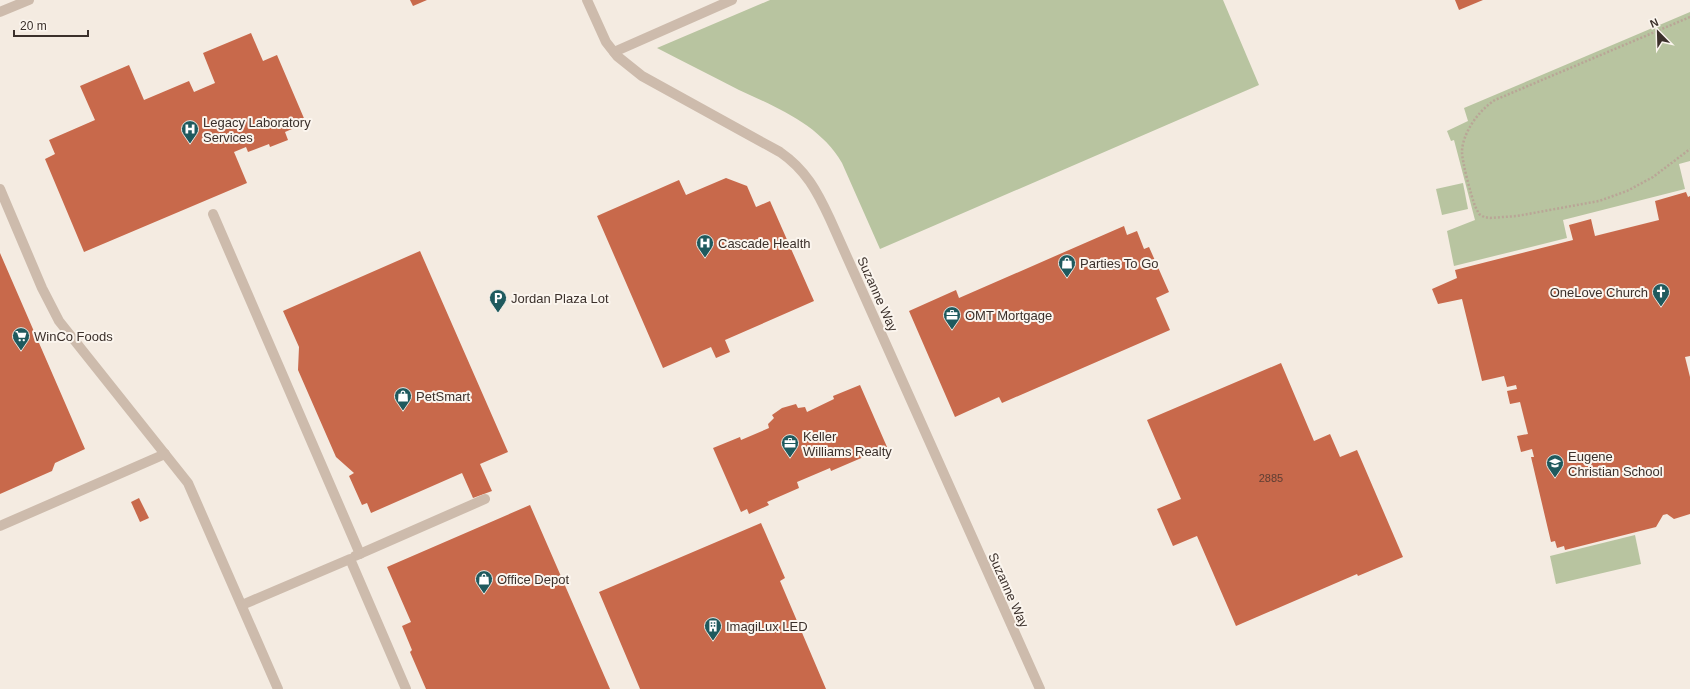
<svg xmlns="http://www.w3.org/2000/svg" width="1690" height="689" viewBox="0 0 1690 689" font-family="Helvetica,sans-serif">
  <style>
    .green { fill: #b8c4a0 }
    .building { fill: #c8694b }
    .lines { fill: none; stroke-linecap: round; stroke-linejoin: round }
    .path { stroke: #b9a596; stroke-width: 2.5; stroke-dasharray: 2 2; stroke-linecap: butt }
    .minor { stroke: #cdbbac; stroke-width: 10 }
    .labels { text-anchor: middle; stroke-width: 4; stroke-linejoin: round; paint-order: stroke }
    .number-label { font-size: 11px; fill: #5e3e33 }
    .poi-label { font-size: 13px; fill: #3b302b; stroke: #fbf5ee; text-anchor: start }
    .street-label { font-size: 13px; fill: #3b302b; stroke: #fbf5ee }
  </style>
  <rect width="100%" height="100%" fill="#f4ebe1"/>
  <g class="green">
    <path d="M770 0H1223L1259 85 880 249 842 163C820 125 778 108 739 90 712 76 684 62 657 48Z"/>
    <polygon points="1690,12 1690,161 1679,164 1685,189 1563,220 1567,238 1454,266 1447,231 1475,220 1454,140 1451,141 1447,131 1468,121 1464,108"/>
    <polygon points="1463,183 1468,209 1442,215 1436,189"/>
    <polygon points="1635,535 1641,564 1556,584 1550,556"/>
  </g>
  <g class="building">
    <polygon points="410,0 427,0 413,6"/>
    <polygon points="1455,0 1483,0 1459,10"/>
    <polygon points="251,33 263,61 277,55 306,123 285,132 288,140 270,147 269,144 248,152 246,147 234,152 247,183 84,252 45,159 55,154 49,140 95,120 80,86 129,65 144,100 189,81 194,92 215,83 203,53"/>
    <polygon points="726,178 747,186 756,207 770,201 814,301 725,340 730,352 716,358 711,347 663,368 597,216 679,180 686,195"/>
    <polygon points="1686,192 1688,197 1690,196 1690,356 1685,357 1690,377 1690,514 1674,519 1667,514 1663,515 1656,527 1565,550 1564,546 1557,548 1555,541 1551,542 1531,457 1534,457 1532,449 1521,452 1517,436 1528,434 1520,402 1510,404 1507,391 1517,389 1516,385 1507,387 1504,376 1482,381 1462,299 1438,304 1432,289 1457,278 1455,270 1573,240 1569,225 1591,219 1595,236 1659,220 1655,201"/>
    <polygon points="1124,226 1127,235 1137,231 1144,249 1149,247 1169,292 1156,298 1170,330 1002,403 999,397 955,417 909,311 956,290 959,298"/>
    <polygon points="420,251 508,452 480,464 492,491 473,498 462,473 371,513 367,503 362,505 349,476 354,473 336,457 298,370 299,347 283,311"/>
    <polygon points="0,253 85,449 55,463 52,471 0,494"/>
    <polygon points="1281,363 1314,441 1330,434 1340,457 1357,450 1403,557 1358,576 1357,574 1236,626 1197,536 1173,546 1157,509 1181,499 1147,420"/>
    <polygon points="860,385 887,447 831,471 830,468 797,482 799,488 767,502 769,505 749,514 747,509 741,512 713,448 740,437 741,440 769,428 768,424 774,418 772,415 782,408 796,404 798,408 805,407 807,412 834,399 833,396"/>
    <polygon points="139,498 149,518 140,522 131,502"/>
    <polygon points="530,505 610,689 426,689 410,652 412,650 402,626 411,622 387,567"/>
    <polygon points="761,523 785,578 780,581 826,689 640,689 599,592"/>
  </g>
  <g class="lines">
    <path class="path" d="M1690 17 1495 100C1479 110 1463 132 1462 151 1462 162 1471 195 1475 206L1479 214 1484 217 1490 218 1517 216 1599 201 1627 191 1653 177 1690 149"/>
    <g class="minor">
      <path d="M587 0 606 42 617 56 642 76 780 152C806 170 817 191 830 219L1040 689"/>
      <polyline points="0,12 29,0"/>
      <polyline points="614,52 732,0"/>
      <polyline points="0,189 42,288 59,321 188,483 278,689"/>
      <polyline points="213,214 360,554"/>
      <polyline points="0,526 165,454"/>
      <polyline points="355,556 485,499"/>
      <polyline points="242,605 350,559 406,689"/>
    </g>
  </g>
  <defs>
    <g id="hospital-pin" transform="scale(0.9)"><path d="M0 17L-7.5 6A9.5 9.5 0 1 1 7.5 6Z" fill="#1f5a5e" stroke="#fbf5ee"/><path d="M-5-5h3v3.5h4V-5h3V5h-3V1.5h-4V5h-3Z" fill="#fff"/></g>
    <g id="shop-pin" transform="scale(0.9)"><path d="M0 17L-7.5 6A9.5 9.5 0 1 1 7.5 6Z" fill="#1f5a5e" stroke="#fbf5ee"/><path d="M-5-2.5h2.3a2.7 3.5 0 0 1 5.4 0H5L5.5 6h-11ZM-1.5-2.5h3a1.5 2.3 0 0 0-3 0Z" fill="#fff"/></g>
    <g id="church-pin" transform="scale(0.9)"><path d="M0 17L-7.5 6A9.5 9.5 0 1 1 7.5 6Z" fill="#1f5a5e" stroke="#fbf5ee"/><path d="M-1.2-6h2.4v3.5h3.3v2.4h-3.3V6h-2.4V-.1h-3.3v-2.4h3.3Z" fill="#fff"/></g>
    <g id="parking-pin" transform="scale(0.9)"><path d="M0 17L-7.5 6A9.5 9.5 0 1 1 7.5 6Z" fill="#1f5a5e" stroke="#fbf5ee"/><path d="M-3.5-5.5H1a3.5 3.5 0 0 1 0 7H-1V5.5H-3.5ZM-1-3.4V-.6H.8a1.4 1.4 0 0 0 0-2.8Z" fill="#fff"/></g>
    <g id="office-pin" transform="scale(0.9)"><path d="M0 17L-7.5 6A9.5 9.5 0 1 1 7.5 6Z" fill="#1f5a5e" stroke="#fbf5ee"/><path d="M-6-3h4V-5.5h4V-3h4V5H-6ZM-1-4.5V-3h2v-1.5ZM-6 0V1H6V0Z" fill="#fff"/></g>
    <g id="supermarket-pin" transform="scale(0.9)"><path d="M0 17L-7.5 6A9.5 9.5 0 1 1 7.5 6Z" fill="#1f5a5e" stroke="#fbf5ee"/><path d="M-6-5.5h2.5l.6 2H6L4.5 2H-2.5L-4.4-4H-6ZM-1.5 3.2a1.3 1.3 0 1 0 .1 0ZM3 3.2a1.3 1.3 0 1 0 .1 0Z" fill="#fff"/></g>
    <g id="school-pin" transform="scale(0.9)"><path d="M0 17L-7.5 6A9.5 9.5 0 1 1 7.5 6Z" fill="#1f5a5e" stroke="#fbf5ee"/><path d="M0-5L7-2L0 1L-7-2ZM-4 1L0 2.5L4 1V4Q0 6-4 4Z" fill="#fff"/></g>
    <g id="building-pin" transform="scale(0.9)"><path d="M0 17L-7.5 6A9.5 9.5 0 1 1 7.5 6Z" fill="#1f5a5e" stroke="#fbf5ee"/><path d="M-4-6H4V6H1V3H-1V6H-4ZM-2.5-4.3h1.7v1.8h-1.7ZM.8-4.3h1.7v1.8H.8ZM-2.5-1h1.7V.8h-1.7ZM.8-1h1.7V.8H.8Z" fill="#fff"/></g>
  </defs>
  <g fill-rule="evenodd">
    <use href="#hospital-pin" x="190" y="129"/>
    <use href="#hospital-pin" x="705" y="243"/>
    <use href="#shop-pin" x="1067" y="263"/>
    <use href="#church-pin" x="1661" y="292"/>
    <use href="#parking-pin" x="498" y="298"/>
    <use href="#office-pin" x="952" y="315"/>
    <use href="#supermarket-pin" x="21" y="336"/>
    <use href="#shop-pin" x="403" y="396"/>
    <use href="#office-pin" x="790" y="443"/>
    <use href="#school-pin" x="1555" y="463"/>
    <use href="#shop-pin" x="484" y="579"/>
    <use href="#building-pin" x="713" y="626"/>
  </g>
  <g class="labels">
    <g class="number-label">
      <text x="1271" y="482">2885</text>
    </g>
    <g class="poi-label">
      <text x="203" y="127">Legacy Laboratory<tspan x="203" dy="15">Services</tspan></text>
      <text x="718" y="248">Cascade Health</text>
      <text x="1080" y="268">Parties To Go</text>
      <text x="1648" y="297" text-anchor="end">OneLove Church</text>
      <text x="511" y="303">Jordan Plaza Lot</text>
      <text x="965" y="320">OMT Mortgage</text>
      <text x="34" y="341">WinCo Foods</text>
      <text x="416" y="401">PetSmart</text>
      <text x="803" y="441">Keller<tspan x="803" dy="15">Williams Realty</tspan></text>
      <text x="1568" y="461">Eugene<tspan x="1568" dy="15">Christian School</tspan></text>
      <text x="497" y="584">Office Depot</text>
      <text x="726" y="631">ImagiLux LED</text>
    </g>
    <g class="street-label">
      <text transform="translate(878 294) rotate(66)" y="5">Suzanne Way</text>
      <text transform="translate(1009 590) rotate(66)" y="5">Suzanne Way</text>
    </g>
  </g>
  <g transform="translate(1658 32) rotate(337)" stroke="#fbf5ee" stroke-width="3" paint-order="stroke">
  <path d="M0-3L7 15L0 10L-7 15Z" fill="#3b302b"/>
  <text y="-6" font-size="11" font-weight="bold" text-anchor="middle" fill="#3b302b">N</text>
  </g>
  <path d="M14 30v6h74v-6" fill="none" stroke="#3b302b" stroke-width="2"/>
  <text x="20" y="30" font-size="12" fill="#3b302b" stroke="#fbf5ee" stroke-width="3" paint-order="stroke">20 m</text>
</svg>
